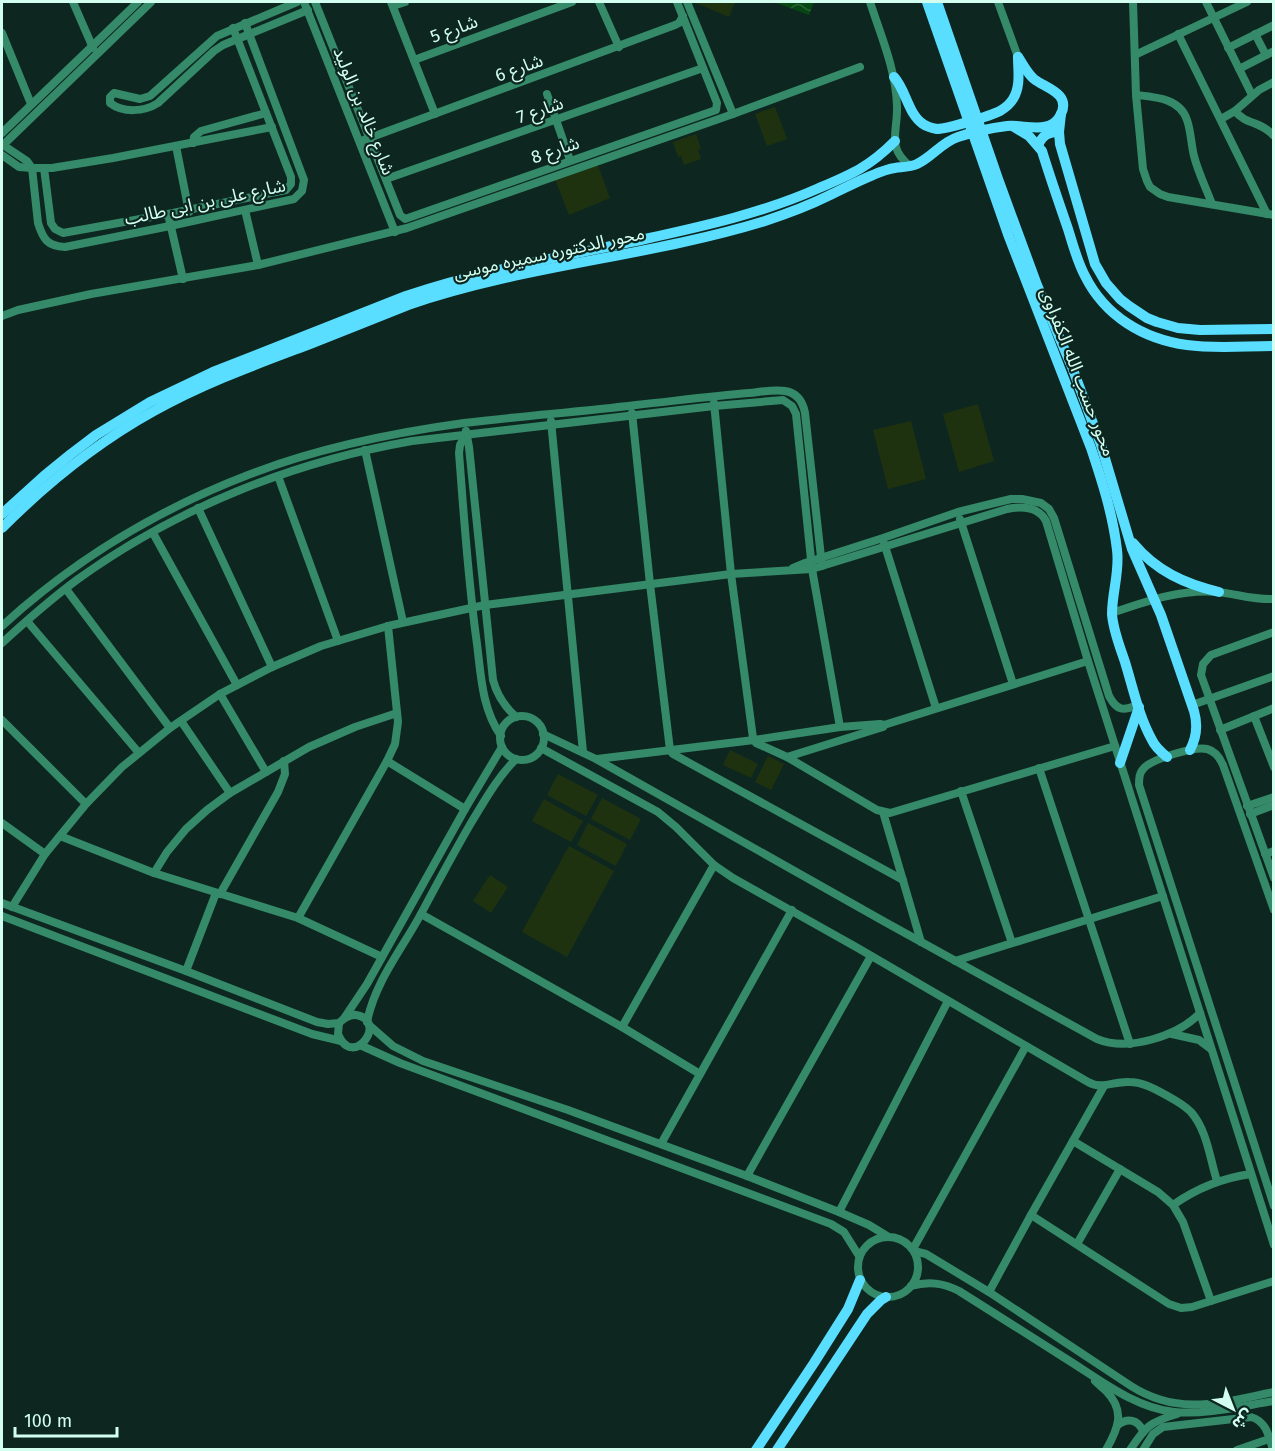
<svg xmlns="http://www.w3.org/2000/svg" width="1275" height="1451" viewBox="0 0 1275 1451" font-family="'Fira Sans','Noto Sans Arabic',sans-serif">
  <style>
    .park { fill: #1f3210 }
    .water { fill: url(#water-waves) }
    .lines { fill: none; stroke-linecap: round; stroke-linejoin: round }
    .minor { stroke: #358a69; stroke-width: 8 }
    .major { stroke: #5adeff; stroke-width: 10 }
    .labels { text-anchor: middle; stroke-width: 4.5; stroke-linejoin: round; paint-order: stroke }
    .street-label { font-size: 18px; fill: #d3fff1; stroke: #0d2720 }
  </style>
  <defs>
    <pattern id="water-waves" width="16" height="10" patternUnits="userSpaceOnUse" patternTransform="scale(1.5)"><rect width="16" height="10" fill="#064714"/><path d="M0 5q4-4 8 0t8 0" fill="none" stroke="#296337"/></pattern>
  </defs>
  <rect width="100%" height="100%" fill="#0d2720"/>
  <g class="park">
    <polygon points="697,2 735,2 729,17 696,3"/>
    <polygon points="775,107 787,139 767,146 755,114"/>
    <polygon points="696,134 701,149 698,150 701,159 684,165 681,156 678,157 673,142"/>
    <polygon points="597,163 610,198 569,215 555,179"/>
    <polygon points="978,404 994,461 959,472 943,414"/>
    <polygon points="911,421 926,479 888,489 873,430"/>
    <polygon points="730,750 758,764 751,778 723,765"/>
    <polygon points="768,756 784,764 771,790 755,782"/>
    <polygon points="558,774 598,795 586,816 547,795"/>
    <polygon points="602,798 641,819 630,840 591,819"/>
    <polygon points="544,799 583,821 571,842 532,821"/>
    <polygon points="588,823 627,844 616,866 577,845"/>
    <polygon points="569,846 614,871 567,957 522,932"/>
    <polygon points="490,875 508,887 491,913 473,901"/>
  </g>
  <polygon class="water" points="774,2 814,2 809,15"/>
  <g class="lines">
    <g class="minor">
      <polyline points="73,2 93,48"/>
      <path d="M297 2 217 36 150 96 140 99 114 93 110 97V103C123 113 144 112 158 103L214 51 223 45 308 10"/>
      <polyline points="304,2 395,232"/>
      <polyline points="315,2 400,215 405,219 716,110 717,103 677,2"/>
      <polyline points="391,2 435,114"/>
      <polyline points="599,2 619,47"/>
      <polyline points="687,2 733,114"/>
      <path d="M870 2C881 36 896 70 897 106 898 132 886 147 910 166"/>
      <polyline points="998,2 1018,57"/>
      <polyline points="1133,2 1136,95 1143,169 1147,181 1150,187 1160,194 1168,197 1274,215"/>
      <polyline points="1206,2 1252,95"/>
      <polyline points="393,6 405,2"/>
      <polyline points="2,33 31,104"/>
      <polyline points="1178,34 1267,214"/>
      <polyline points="1255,34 1266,55"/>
      <polyline points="1228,48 1274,25"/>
      <polyline points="1135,55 1247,2"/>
      <polyline points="414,60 572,2"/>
      <polyline points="1239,69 1274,51"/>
      <polyline points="547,94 570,160"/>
      <path d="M1136 95C1155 97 1180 98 1187 120 1191 131 1191 144 1194 156 1198 172 1206 188 1212 204"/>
      <path d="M1235 111C1246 125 1261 121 1274 136"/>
      <polyline points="1221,119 1235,111 1259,90 1274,82"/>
      <polyline points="2,133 138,2"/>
      <polyline points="361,141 675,25 679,23 683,16"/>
      <polyline points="193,143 194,137 201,131 266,113"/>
      <polyline points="3,145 27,161 32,168"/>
      <polyline points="2,146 151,2"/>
      <polyline points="176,146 189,212"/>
      <polyline points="2,155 19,167 32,168 52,168 113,158 272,127"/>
      <path d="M32 168 38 223C43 239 47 246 65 247L170 226 294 199 302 191 304 180 245 23"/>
      <polyline points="44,168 51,223 55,229 63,233 168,214 286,190 291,184 291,177 233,28"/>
      <polyline points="386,179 703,68"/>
      <polyline points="245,210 258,265"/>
      <polyline points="168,214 183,279"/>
      <polyline points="2,316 18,310 91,294 258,265 407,228 733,114 860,67"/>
      <polyline points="714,403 731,574 753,738 756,743 787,757 877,810 890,813 1115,746"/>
      <polyline points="632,413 650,584 670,750 673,754 903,880"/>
      <polyline points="551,421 583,752"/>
      <path d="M466 431 469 447 493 680C497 695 504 706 516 717"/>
      <path d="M466 434 460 445 459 453C464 517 468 581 477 644 481 676 482 709 501 736"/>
      <polyline points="365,450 403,622"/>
      <polyline points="278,476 338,641"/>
      <polyline points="198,508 272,667"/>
      <polyline points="960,519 1013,684"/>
      <polyline points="153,533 237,685"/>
      <polyline points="884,543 936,708"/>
      <path d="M793 568 805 563 883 538 958 512 1011 499H1022L1041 503 1049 509 1054 518 1109 696C1117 711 1123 711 1138 705"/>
      <polyline points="66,589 170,728"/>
      <path d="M1112 613C1147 601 1180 589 1218 592 1237 594 1253 600 1274 599"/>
      <polyline points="27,621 139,753"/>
      <path d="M2 626C73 561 157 510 248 475 317 448 391 433 464 423 521 416 579 412 636 405 674 401 711 396 749 393 760 392 774 389 785 391 797 393 803 402 805 413L822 566"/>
      <polyline points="1274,632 1211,655 1203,664 1201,675 1274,878"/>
      <path d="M2 643C26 621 51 599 78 579 177 508 292 462 412 441L714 406 783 400 792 406 796 414 812 569 840 727"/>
      <polyline points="220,694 266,772"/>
      <polyline points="1192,705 1274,676"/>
      <polyline points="1254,716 1274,767"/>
      <circle cx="522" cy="738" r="22"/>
      <polyline points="2,720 86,804"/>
      <polyline points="181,721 230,793"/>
      <polyline points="1220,730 1274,708"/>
      <path d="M543 734 596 759 885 922 1097 1039C1128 1052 1178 1036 1200 1013"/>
      <path d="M541 748 658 812 676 827 714 865 733 878 856 947 1088 1082C1102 1090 1114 1081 1129 1082 1142 1082 1153 1088 1164 1094 1173 1099 1183 1104 1191 1112 1207 1130 1210 1159 1217 1181"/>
      <polyline points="787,757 883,727"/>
      <polyline points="597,759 754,740 840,727 880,724 884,725 1088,661"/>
      <polyline points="387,761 465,809"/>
      <polyline points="1039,768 1130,1044"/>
      <polyline points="961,791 1012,943"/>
      <polyline points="1247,806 1274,797"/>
      <polyline points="883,812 921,942"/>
      <polyline points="1250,814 1274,805"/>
      <polyline points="2,823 45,854"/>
      <polyline points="60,836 154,873 298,918 382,957"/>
      <polyline points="1265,854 1274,851"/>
      <polyline points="154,873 167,852 186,829 207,810 230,793 309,747 355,727 397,713"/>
      <polyline points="220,894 278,792 285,774 284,761"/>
      <path d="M2 903 186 971 317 1022 328 1024 339 1023C344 1018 349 1014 356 1015 389 1020 353 1071 338 1034L339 1023"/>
      <path d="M12 907 45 854 86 804 122 767 170 728 220 694 272 667 321 646 388 626 485 605 731 574 812 569 1007 509C1022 506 1038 506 1046 521L1088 661 1274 1245"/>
      <path d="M1274 910 1223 765C1220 758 1215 751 1207 749 1195 746 1152 759 1144 768 1139 773 1139 779 1139 785L1274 1206"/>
      <polyline points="421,914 622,1027 700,1074"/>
      <polyline points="2,916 312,1034 341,1041"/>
      <polyline points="298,918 387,761 395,744 398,722 388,626"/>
      <polyline points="955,961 1163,896"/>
      <polyline points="186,971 216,893"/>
      <polyline points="345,1017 367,984 465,809 502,747"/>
      <path d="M367 1022C375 981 403 948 422 912 438 882 454 852 471 823 485 800 497 778 516 759"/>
      <polyline points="369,1025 393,1046 423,1061 568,1110 747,1176 839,1212 869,1225 887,1236"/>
      <polyline points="622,1027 714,865"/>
      <polyline points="1172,1034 1199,1040 1211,1049"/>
      <polyline points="360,1045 400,1063 831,1224 844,1232 859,1256"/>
      <polyline points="1073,1141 1158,1192 1173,1205 1183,1222 1211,1301"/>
      <polyline points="661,1144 792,910"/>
      <polyline points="747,1176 871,956"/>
      <path d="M1173 1205C1197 1188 1222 1178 1251 1174"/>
      <polyline points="839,1212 948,1001"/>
      <polyline points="1031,1215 1169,1304 1181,1308 1192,1307 1274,1281"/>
      <circle cx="888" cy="1267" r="30"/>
      <polyline points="1077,1244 1120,1169"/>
      <polyline points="913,1249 1026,1046"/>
      <path d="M914 1251 926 1254 989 1292 1131 1386C1180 1417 1222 1402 1274 1392"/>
      <path d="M911 1286C929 1281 943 1283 959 1291 995 1314 1032 1337 1068 1360 1100 1380 1135 1408 1174 1412 1205 1415 1242 1406 1274 1401"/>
      <polyline points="989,1292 1031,1215 1104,1086"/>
      <path d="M1095 1381C1099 1385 1103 1388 1106 1391 1126 1411 1118 1429 1106 1450"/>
      <path d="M1118 1425C1128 1417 1138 1420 1143 1431"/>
      <path d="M1130 1450C1146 1426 1150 1422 1177 1414"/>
      <path d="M1143 1450 1153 1434 1163 1427 1251 1417C1266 1421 1269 1436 1273 1450"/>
      <polyline points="1237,1450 1269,1439"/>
    </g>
    <g class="major">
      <path d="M927 2 1009 237 1091 448C1102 481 1113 515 1117 550 1120 571 1112 592 1112 614 1113 630 1120 647 1125 662 1133 688 1139 717 1152 740 1155 747 1161 752 1167 757"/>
      <path d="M937 2 998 179 1037 285 1072 367 1101 445 1132 549 1161 615 1194 711C1198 725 1197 737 1190 750"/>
      <path d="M894 77C906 90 908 114 923 124 927 127 932 128 937 129 947 129 990 116 1000 111 1005 108 1010 104 1013 99 1021 86 1018 71 1018 57"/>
      <polyline points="1061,114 1059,132 1060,144 1095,264 1106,283 1120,299 1129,306 1147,318 1157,322 1178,328 1200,330 1274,329"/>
      <path d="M1014 127 1029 136 1042 151C1050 177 1059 203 1068 229 1073 245 1077 261 1085 276 1105 316 1143 339 1187 345 1215 349 1245 346 1274 346"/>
      <path d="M1038 145C1043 135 1048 132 1059 132"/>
      <path d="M2 514 44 476 71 454 96 435 150 402 213 372 406 296C484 270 565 256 645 239 704 226 763 213 819 188 852 174 869 167 895 141"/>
      <path d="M2 528C47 483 98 442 154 411 204 383 257 364 310 344 343 331 375 318 408 305 524 265 648 257 765 221 786 214 808 206 828 196 843 189 858 181 873 175 880 172 887 169 895 168 902 167 910 167 917 164 932 157 942 142 958 137 973 132 991 128 1007 126 1024 124 1051 136 1061 114 1071 93 1045 88 1034 79 1027 73 1023 64 1018 57"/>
      <path d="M1133 543C1156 571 1185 584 1219 592"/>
      <polyline points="1120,763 1139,707"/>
      <polyline points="756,1450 814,1363 848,1309 860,1280"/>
      <polyline points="777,1450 867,1314 881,1300 886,1297"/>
    </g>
  </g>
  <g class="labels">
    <g class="street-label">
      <text transform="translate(454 29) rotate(-20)" y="6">شارع 5</text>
      <text transform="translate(519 68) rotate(-20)" y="6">شارع 6</text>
      <text transform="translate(540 110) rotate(-19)" y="6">شارع 7</text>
      <text transform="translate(364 111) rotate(68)" y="6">شارع خالد بن الوليد</text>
      <text transform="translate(555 150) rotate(-19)" y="6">شارع 8</text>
      <text transform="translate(205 202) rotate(-12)" y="6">شارع على بن ابى طالب</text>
      <text transform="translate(549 253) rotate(-12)" y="6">محور الدكتوره سميره موسى</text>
      <text transform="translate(1078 372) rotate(69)" y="6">محور حسب الله الكفراوى</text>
    </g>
  </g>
  <rect width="1275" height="1451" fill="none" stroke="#d3fff1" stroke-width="6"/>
  <g transform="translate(1233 1409) rotate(138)" stroke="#0d2720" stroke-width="4.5" paint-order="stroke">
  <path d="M0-4.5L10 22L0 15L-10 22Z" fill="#d3fff1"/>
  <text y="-9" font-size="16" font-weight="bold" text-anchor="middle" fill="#d3fff1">ش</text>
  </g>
  <path d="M15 1427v9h102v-9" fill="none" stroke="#d3fff1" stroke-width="3"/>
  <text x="24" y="1427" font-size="18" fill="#d3fff1" stroke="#0d2720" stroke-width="4.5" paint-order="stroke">100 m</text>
</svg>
